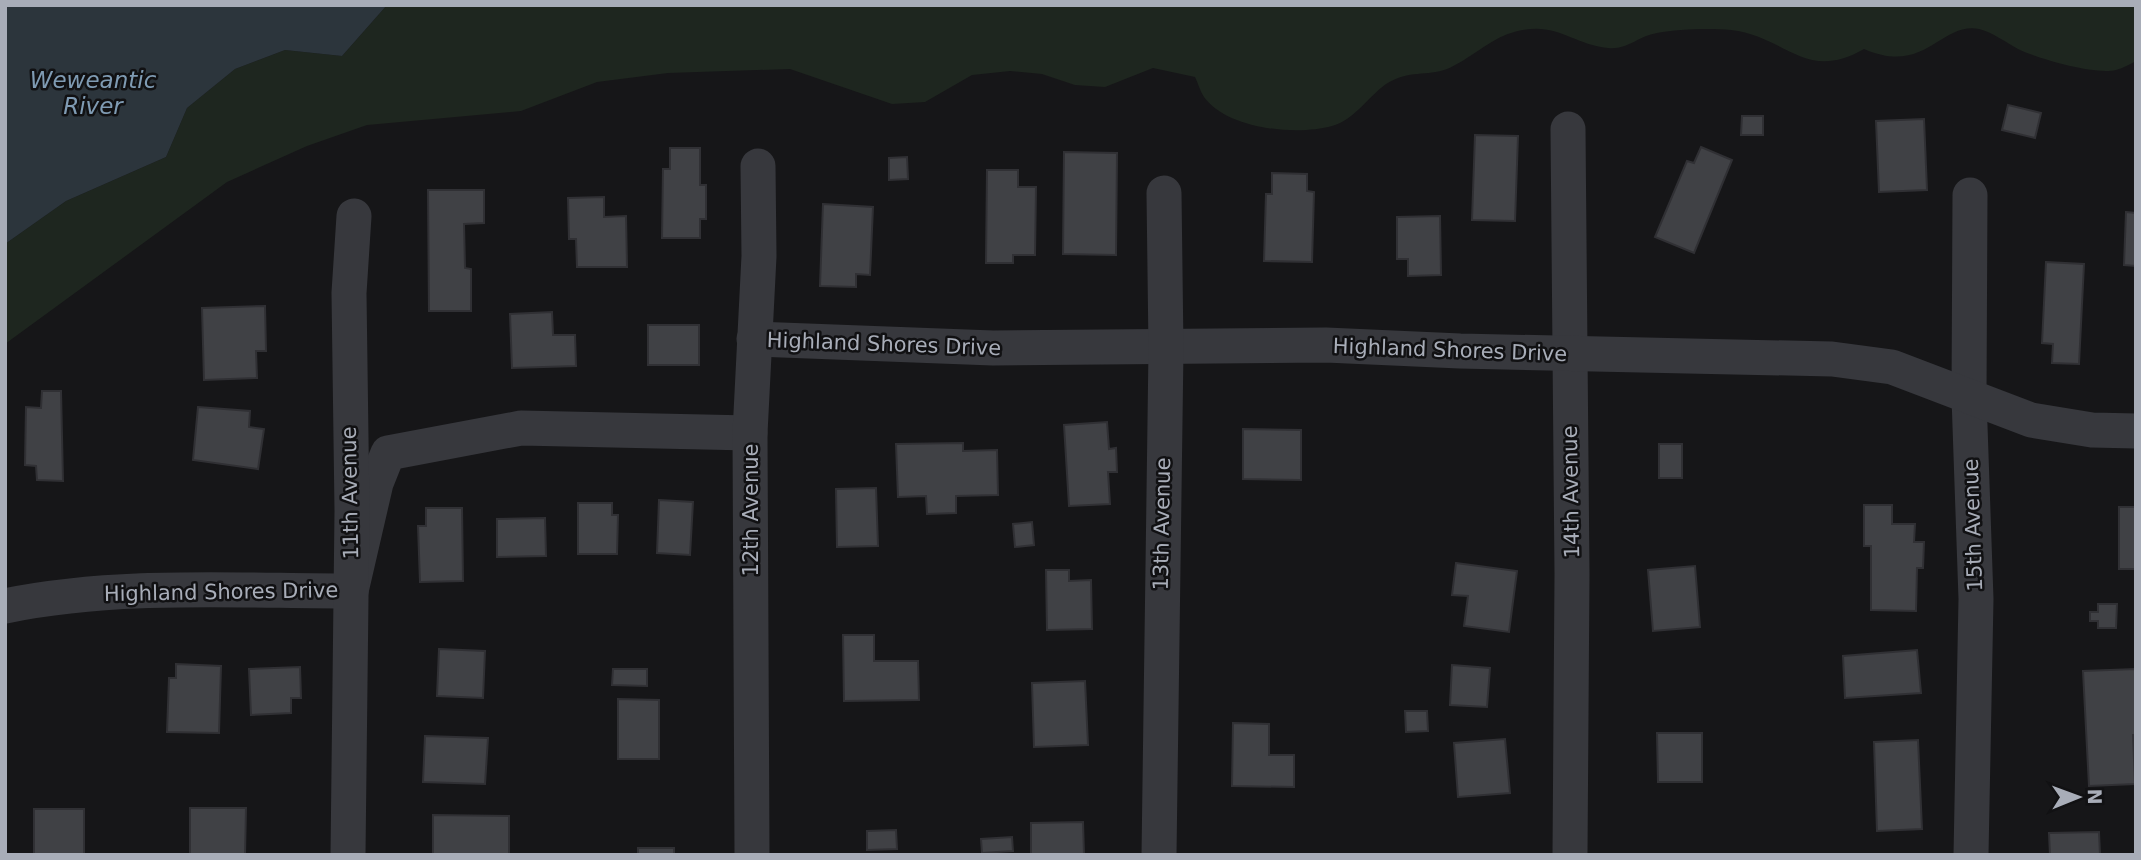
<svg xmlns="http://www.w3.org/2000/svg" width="2141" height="860" viewBox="0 0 2141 860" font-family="'DejaVu Sans',sans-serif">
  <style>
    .green { fill: #1e261f }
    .water { fill: #2c353c }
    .building { fill: #404145; stroke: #303034; stroke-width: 2 }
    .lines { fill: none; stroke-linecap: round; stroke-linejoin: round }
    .minor { stroke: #37383d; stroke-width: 35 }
    .labels { text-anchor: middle; stroke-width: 5; stroke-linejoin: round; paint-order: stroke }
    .street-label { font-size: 21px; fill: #a8adb8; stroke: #111113 }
    .water-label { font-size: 23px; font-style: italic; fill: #7f9bb3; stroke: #111113 }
  </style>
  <rect width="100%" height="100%" fill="#161618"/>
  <path class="green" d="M387 5H2136V61C2130 64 2123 68 2116 70 2094 75 2038 59 2018 49 2007 43 1992 32 1979 29 1940 22 1926 76 1864 49 1805 83 1786 36 1731 30 1709 28 1679 29 1657 33 1638 36 1628 50 1608 48 1570 44 1555 19 1511 33 1490 39 1469 60 1447 69 1426 77 1410 69 1386 84 1369 96 1353 121 1332 126 1296 136 1227 129 1204 97 1200 91 1198 83 1195 77L1153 68 1105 87 1075 85 1042 74 1010 71 972 75 925 102 892 104 790 69 668 73 597 82 521 111 367 125 307 146 227 182 5 344V244L66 201 166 157 187 108 235 69 285 50 342 56Z"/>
  <polygon class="water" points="5,5 387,5 342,56 285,50 235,69 187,108 166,157 66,201 5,244"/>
  <g class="building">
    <polygon points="2008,105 2041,113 2035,138 2002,130"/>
    <polygon points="1742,116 1763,116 1763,135 1741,135"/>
    <polygon points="1924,119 1927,190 1879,192 1876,121"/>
    <polygon points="1475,135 1518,136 1515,221 1472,220"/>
    <polygon points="1701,147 1732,160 1694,253 1655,237 1687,161 1694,163"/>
    <polygon points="670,148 700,148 700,185 706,185 706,219 700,219 700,238 662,238 663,169 670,169"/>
    <polygon points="1064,152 1117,153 1116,255 1063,254"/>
    <polygon points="907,157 908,179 889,180 889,158"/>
    <polygon points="987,170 1018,170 1018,187 1036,187 1035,255 1013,255 1013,263 986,263"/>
    <polygon points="1272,173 1307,174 1307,191 1314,192 1312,262 1264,261 1266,194 1272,194"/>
    <polygon points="428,190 484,190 484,223 464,224 465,268 471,269 471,311 429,311"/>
    <polygon points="604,197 604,217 626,216 627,267 577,267 576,239 569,239 568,198"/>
    <polygon points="823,204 873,207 870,275 856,274 856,287 820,286"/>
    <polygon points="2126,212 2136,213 2136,266 2124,265"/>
    <polygon points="1440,216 1441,275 1408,276 1408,259 1397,259 1397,217"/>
    <polygon points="2046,262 2084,264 2079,364 2052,363 2053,344 2042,343"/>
    <polygon points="265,306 266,351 256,351 257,378 204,380 202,308"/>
    <polygon points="552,312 553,335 575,335 576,366 512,368 510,314"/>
    <rect x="648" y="325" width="51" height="40"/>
    <polygon points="42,391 61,391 63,481 37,480 36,466 25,465 26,407 41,408"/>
    <polygon points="198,407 250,411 249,427 264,429 258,469 193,460"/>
    <polygon points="1107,422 1109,449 1116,448 1117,472 1108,472 1110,504 1069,506 1064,425"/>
    <polygon points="1243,429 1301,430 1301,480 1243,479"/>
    <polygon points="963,443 963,451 997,450 998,495 956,496 956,513 927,514 926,496 898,497 896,444"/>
    <rect x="1659" y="444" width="23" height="34"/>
    <polygon points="876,488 878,546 837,547 836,489"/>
    <polygon points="659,500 693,502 690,555 657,553"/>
    <polygon points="578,503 612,503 612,515 618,515 617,554 578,554"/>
    <polygon points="1864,505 1892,505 1892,524 1915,524 1914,542 1924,542 1923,568 1917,568 1916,611 1871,610 1871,546 1864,546"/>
    <rect x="2119" y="507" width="17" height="62"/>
    <polygon points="426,508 462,508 463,581 420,582 418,526 426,526"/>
    <polygon points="545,518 546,556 497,557 497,519"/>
    <polygon points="1032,522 1034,545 1015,547 1013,524"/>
    <polygon points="1456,563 1517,571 1509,632 1464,626 1468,596 1452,595"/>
    <polygon points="1695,566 1700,627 1653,631 1648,570"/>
    <polygon points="1046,570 1069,570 1069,581 1091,580 1092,629 1047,630"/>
    <polygon points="2098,604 2117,604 2116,628 2098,628 2098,621 2090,621 2090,612 2098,612"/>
    <polygon points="843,635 874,635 874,661 918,661 919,700 844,701"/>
    <polygon points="439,649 485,651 483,698 437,696"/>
    <polygon points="1917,650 1921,693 1845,698 1843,656"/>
    <polygon points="176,664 221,666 219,733 167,732 169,678 176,678"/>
    <polygon points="1452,665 1490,668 1487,707 1450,705"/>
    <polygon points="300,667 301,698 291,698 291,713 251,715 249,669"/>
    <polygon points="613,669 647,669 647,686 612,685"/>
    <polygon points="2136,669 2136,735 2133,735 2135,784 2089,786 2083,671"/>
    <polygon points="1085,681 1088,745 1034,747 1032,683"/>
    <polygon points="618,699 659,700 659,759 618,759"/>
    <polygon points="1405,711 1427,711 1428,731 1406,732"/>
    <polygon points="1233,723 1269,724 1269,755 1294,755 1294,787 1232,786"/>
    <polygon points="1657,733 1702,733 1702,782 1658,782"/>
    <polygon points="425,736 488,738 485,784 423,782"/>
    <polygon points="1505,739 1510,793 1458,797 1454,743"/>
    <polygon points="1918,740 1922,829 1877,831 1874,742"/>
    <polygon points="190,808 246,808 245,855 190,855"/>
    <rect x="34" y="809" width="50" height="46"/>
    <polygon points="433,815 509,816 509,855 433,855"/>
    <polygon points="1083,822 1084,855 1031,855 1031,823"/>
    <polygon points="896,830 897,849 867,850 867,831"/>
    <polygon points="2099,832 2100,855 2050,855 2049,833"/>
    <polygon points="1012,837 1013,851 982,853 981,839"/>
    <rect x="638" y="848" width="36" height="7"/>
  </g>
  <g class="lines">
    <g class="minor">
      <polyline points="1568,129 1572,574 1570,855"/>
      <polyline points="1970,195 1969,397 1976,599 1971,855"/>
      <polyline points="754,339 993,348 1326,345 1460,351 1832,359 1892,367 2031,420 2092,430 2136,431"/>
      <path d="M5 606C118 583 236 591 351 591L376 483 388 453 521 428 750 433"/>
      <polyline points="348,855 352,511 349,293 354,216"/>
      <polyline points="752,855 750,433 759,256 758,166"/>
      <polyline points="1159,855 1166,349 1164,193"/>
    </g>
  </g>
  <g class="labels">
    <g class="street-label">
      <text transform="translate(884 344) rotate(2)" y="7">Highland Shores Drive</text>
      <text transform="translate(1450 350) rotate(2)" y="7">Highland Shores Drive</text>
      <text transform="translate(1571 492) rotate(-91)" y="7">14th Avenue</text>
      <text transform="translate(350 493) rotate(-91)" y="7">11th Avenue</text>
      <text transform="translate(751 510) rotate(-90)" y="7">12th Avenue</text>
      <text transform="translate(1162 524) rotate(-89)" y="7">13th Avenue</text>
      <text transform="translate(1973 525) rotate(-92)" y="7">15th Avenue</text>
      <text transform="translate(221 592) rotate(-1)" y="7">Highland Shores Drive</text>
    </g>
    <g class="water-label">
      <text x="93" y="88">Weweantic<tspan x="93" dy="26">River</tspan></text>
    </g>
  </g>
  <rect width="2141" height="860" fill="none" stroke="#a8adb8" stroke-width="14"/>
  <g transform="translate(2078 797) rotate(89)" stroke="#111113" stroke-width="5" paint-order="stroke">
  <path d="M0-5L12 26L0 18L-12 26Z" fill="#a8adb8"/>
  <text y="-10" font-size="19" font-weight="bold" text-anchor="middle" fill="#a8adb8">N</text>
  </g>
</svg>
